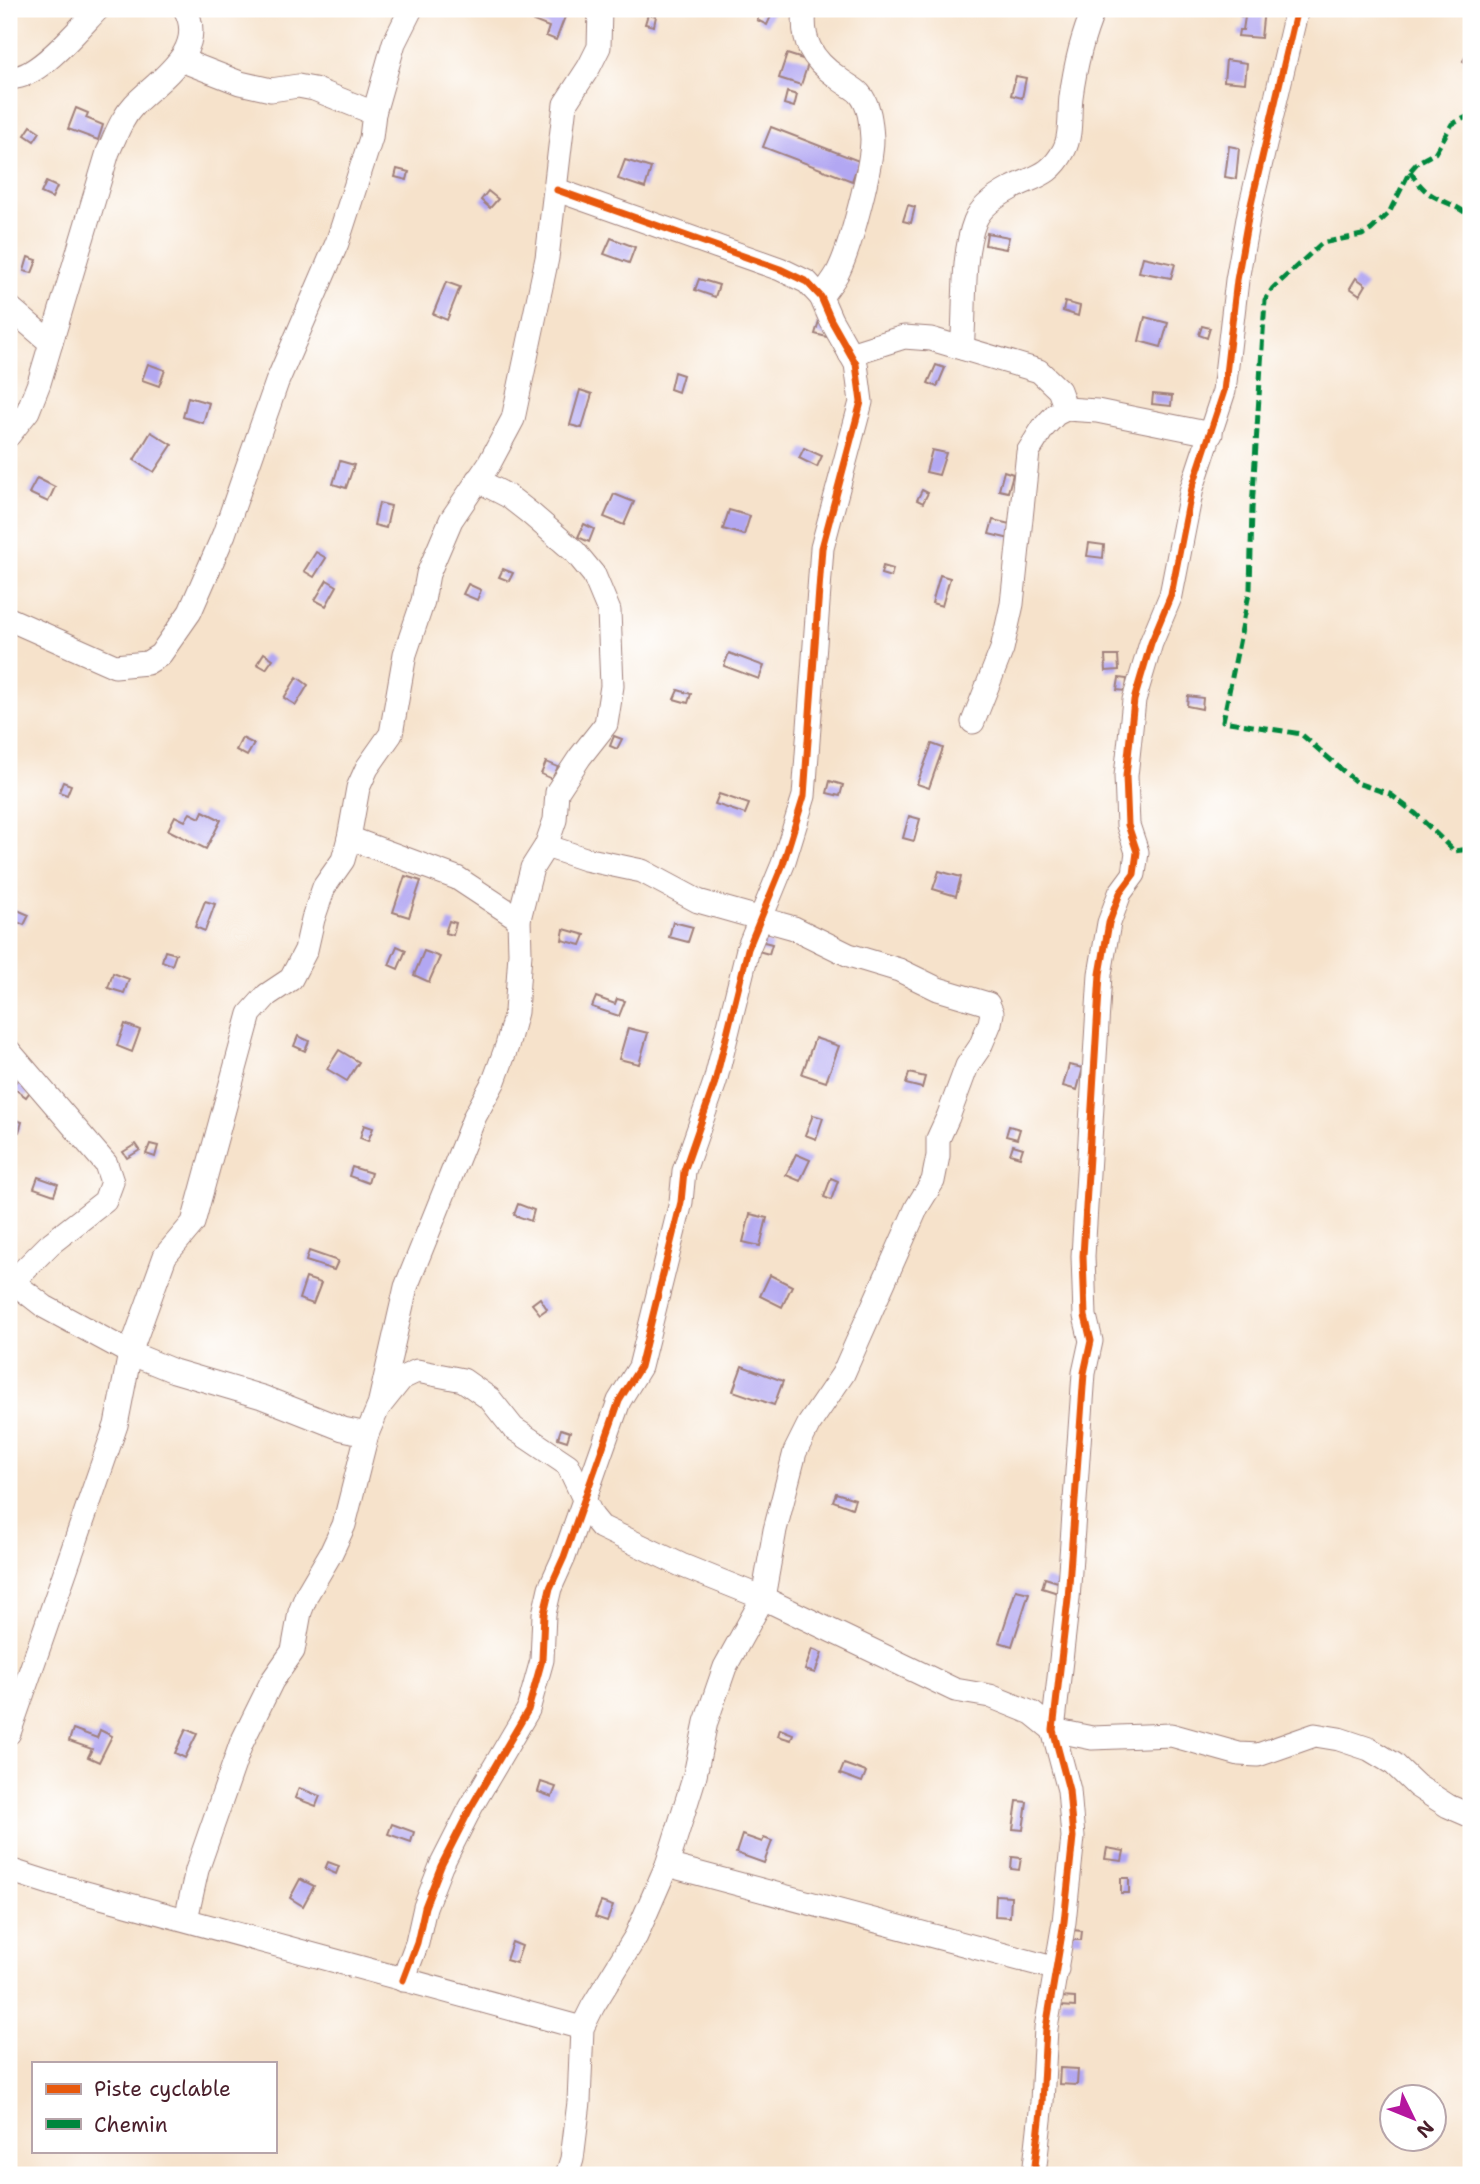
<svg xmlns="http://www.w3.org/2000/svg" width="1480" height="2184" viewBox="0 0 1480 2184" font-family="'Shantell Sans',sans-serif">
  <style>
    .building { fill: #b2a7f2 }
    .lines { fill: none; stroke-linecap: round; stroke-linejoin: round }
    .minor-casing { stroke: #a0807b; stroke-width: 25 }
    .minor { stroke: #fff; stroke-width: 23 }
    .quiet { stroke: #00873e; stroke-width: 5; stroke-dasharray: 10 5; stroke-linecap: butt }
    .cycleway-casing { stroke: #fff; stroke-width: 11 }
    .cycleway { stroke: #e8590c; stroke-width: 7 }
  </style>
  <rect width="100%" height="100%" fill="#fff"/>
  <filter id="ink" filterUnits="userSpaceOnUse"><feTurbulence type="fractalNoise" baseFrequency=".0143" numOctaves="2"/><feDisplacementMap in="SourceGraphic" scale="14" xChannelSelector="R" yChannelSelector="G"/><feConvolveMatrix kernelMatrix="1 2 1 2 8 2 1 2 1" color-interpolation-filters="sRGB"/></filter>
  <filter id="wash" filterUnits="userSpaceOnUse"><feTurbulence type="fractalNoise" baseFrequency=".00686" numOctaves="4" result="noise"/><feDisplacementMap in="SourceGraphic" scale="28" xChannelSelector="R" yChannelSelector="G"/><feGaussianBlur stdDeviation="1.57" result="paint"/><feColorMatrix in="noise" values="0 0 0 0 0 0 0 0 0 0 0 0 0 0 0 0 0 1.4 0 .05"/><feComposite in="paint" operator="in"/></filter>
  <g filter="url(#wash)">
    <rect width="100%" height="100%" fill="#f6e2cb"/>
    <g id="blocks">
      <g class="building">
        <polygon points="529,9 554,9 566,14 556,40 546,36 549,27 526,18"/>
        <polygon points="762,9 773,12 767,25 757,20"/>
        <polygon points="1241,9 1264,9 1261,38 1238,36 1239,30 1243,30 1245,17 1240,16"/>
        <polygon points="648,14 656,16 654,26 645,24"/>
        <polygon points="1471,47 1471,66 1463,61"/>
        <polygon points="787,54 809,61 801,85 779,78"/>
        <polygon points="1226,60 1247,63 1245,83 1224,81"/>
        <polygon points="1016,76 1026,78 1022,98 1011,95"/>
        <polygon points="787,92 797,95 794,107 784,104"/>
        <polygon points="76,108 88,113 86,118 103,125 98,140 68,129"/>
        <polygon points="31,126 40,132 34,141 25,135"/>
        <polygon points="771,127 859,161 852,181 763,147"/>
        <polygon points="1229,146 1239,148 1236,179 1225,177"/>
        <polygon points="625,160 651,168 645,188 618,179"/>
        <polygon points="397,169 409,172 407,180 395,177"/>
        <polygon points="46,182 57,187 52,198 41,193"/>
        <polygon points="488,191 498,199 490,208 481,200"/>
        <polygon points="908,205 915,207 911,223 903,221"/>
        <polygon points="987,233 1009,237 1006,249 985,245"/>
        <polygon points="611,238 635,247 629,263 604,254"/>
        <polygon points="28,257 37,260 32,273 24,271"/>
        <polygon points="1143,257 1175,264 1171,278 1139,272"/>
        <polygon points="1356,278 1366,285 1360,295 1350,288"/>
        <polygon points="699,279 719,285 715,297 695,290"/>
        <polygon points="446,282 460,287 447,320 433,314"/>
        <polygon points="1065,302 1080,306 1078,316 1063,311"/>
        <polygon points="1145,317 1168,323 1161,347 1139,341"/>
        <polygon points="819,321 830,324 827,337 815,334"/>
        <polygon points="1202,326 1210,328 1207,338 1199,335"/>
        <polygon points="148,364 165,370 159,386 142,380"/>
        <polygon points="936,365 945,368 937,387 928,383"/>
        <polygon points="674,372 683,375 678,392 670,389"/>
        <polygon points="580,390 592,394 582,428 570,425"/>
        <polygon points="1153,394 1172,396 1171,406 1152,404"/>
        <polygon points="188,397 209,403 203,423 183,417"/>
        <polygon points="151,432 172,445 154,472 134,460"/>
        <polygon points="804,448 822,456 817,467 799,458"/>
        <polygon points="932,450 946,453 939,475 926,472"/>
        <polygon points="340,461 354,465 346,488 333,484"/>
        <polygon points="1004,471 1013,474 1008,492 999,490"/>
        <polygon points="37,478 55,487 48,502 29,493"/>
        <polygon points="922,490 928,493 923,503 917,500"/>
        <polygon points="614,494 634,502 624,525 604,517"/>
        <polygon points="379,503 391,506 386,528 374,525"/>
        <polygon points="729,510 750,516 744,535 723,529"/>
        <polygon points="993,520 1014,525 1010,539 989,534"/>
        <polygon points="584,524 594,529 589,542 578,537"/>
        <polygon points="1089,543 1104,545 1103,558 1087,556"/>
        <polygon points="316,552 326,558 314,577 304,571"/>
        <polygon points="883,566 893,569 891,577 881,574"/>
        <polygon points="503,569 513,573 509,581 499,577"/>
        <polygon points="940,575 950,578 942,606 932,603"/>
        <polygon points="327,580 337,586 326,606 315,600"/>
        <polygon points="468,584 481,590 477,600 463,594"/>
        <polygon points="264,653 273,659 266,669 257,664"/>
        <polygon points="729,653 764,666 759,679 724,666"/>
        <polygon points="1105,656 1118,656 1119,670 1106,671"/>
        <polygon points="297,677 308,685 296,705 284,698"/>
        <polygon points="1119,678 1127,679 1126,691 1117,690"/>
        <polygon points="678,690 691,694 688,703 674,699"/>
        <polygon points="1188,696 1203,698 1202,709 1187,706"/>
        <polygon points="614,736 622,739 617,749 610,746"/>
        <polygon points="242,738 254,744 247,756 236,750"/>
        <polygon points="932,744 943,748 929,788 917,784"/>
        <polygon points="546,762 558,767 552,779 541,774"/>
        <polygon points="830,781 843,785 840,796 827,793"/>
        <polygon points="63,782 71,785 67,795 59,792"/>
        <polygon points="719,794 749,804 745,814 715,804"/>
        <polygon points="203,811 221,820 206,849 168,830 175,816 185,821 190,813 200,818"/>
        <polygon points="909,816 920,819 914,841 903,838"/>
        <polygon points="939,871 961,877 956,896 933,889"/>
        <polygon points="405,876 421,881 409,917 393,912"/>
        <polygon points="205,901 215,904 205,931 195,927"/>
        <polygon points="15,909 29,915 24,925 10,919"/>
        <polygon points="449,921 456,923 453,935 445,933"/>
        <polygon points="673,922 693,927 688,942 669,937"/>
        <polygon points="564,929 585,935 581,945 562,940"/>
        <polygon points="760,941 772,944 769,954 758,951"/>
        <polygon points="397,946 406,950 398,969 389,965"/>
        <polygon points="165,951 176,954 172,965 162,961"/>
        <polygon points="424,951 440,957 429,982 414,975"/>
        <polygon points="113,973 129,979 124,993 108,988"/>
        <polygon points="596,997 615,1004 617,999 625,1001 619,1016 592,1007"/>
        <polygon points="125,1024 140,1030 132,1052 117,1046"/>
        <polygon points="628,1028 648,1033 639,1064 619,1059"/>
        <polygon points="298,1036 309,1041 305,1051 294,1046"/>
        <polygon points="815,1038 839,1046 826,1082 802,1074"/>
        <polygon points="339,1050 359,1062 347,1081 327,1069"/>
        <polygon points="1069,1065 1083,1068 1077,1090 1063,1086"/>
        <polygon points="909,1073 925,1077 922,1088 906,1084"/>
        <polygon points="20,1076 34,1086 26,1097 12,1087"/>
        <polygon points="813,1115 823,1118 816,1139 805,1135"/>
        <polygon points="12,1119 22,1122 19,1132 9,1128"/>
        <polygon points="364,1125 373,1128 368,1141 360,1138"/>
        <polygon points="1009,1126 1020,1129 1017,1139 1006,1136"/>
        <polygon points="136,1144 140,1150 127,1158 123,1152"/>
        <polygon points="150,1144 158,1146 155,1157 146,1154"/>
        <polygon points="1013,1145 1023,1148 1020,1157 1010,1154"/>
        <polygon points="796,1154 810,1160 800,1181 786,1175"/>
        <polygon points="352,1167 371,1173 368,1183 349,1176"/>
        <polygon points="38,1177 58,1184 54,1195 34,1188"/>
        <polygon points="831,1178 838,1181 831,1200 824,1197"/>
        <polygon points="518,1204 534,1210 531,1221 514,1215"/>
        <polygon points="750,1214 767,1218 760,1246 743,1242"/>
        <polygon points="309,1251 338,1261 334,1270 306,1261"/>
        <polygon points="770,1275 792,1286 782,1307 760,1296"/>
        <polygon points="306,1278 321,1283 313,1304 299,1299"/>
        <polygon points="540,1298 547,1309 540,1314 532,1304"/>
        <polygon points="742,1366 783,1381 774,1405 733,1391"/>
        <polygon points="561,1429 570,1432 567,1441 558,1438"/>
        <polygon points="836,1493 855,1499 852,1508 833,1501"/>
        <polygon points="1045,1578 1064,1584 1061,1594 1042,1588"/>
        <polygon points="1016,1590 1029,1593 1012,1646 999,1642"/>
        <polygon points="812,1649 822,1653 815,1673 805,1670"/>
        <polygon points="73,1729 97,1738 100,1730 112,1736 99,1762 88,1757 92,1749 69,1741"/>
        <polygon points="186,1729 197,1734 185,1758 175,1753"/>
        <polygon points="780,1729 793,1734 791,1740 778,1736"/>
        <polygon points="844,1764 866,1772 862,1782 840,1774"/>
        <polygon points="541,1782 556,1787 552,1797 538,1792"/>
        <polygon points="299,1788 320,1796 316,1806 295,1798"/>
        <polygon points="1017,1801 1027,1802 1023,1830 1013,1829"/>
        <polygon points="392,1824 414,1832 411,1842 388,1834"/>
        <polygon points="742,1835 762,1842 764,1838 772,1841 764,1863 736,1853"/>
        <polygon points="1107,1848 1124,1851 1122,1861 1105,1859"/>
        <polygon points="1012,1857 1021,1858 1019,1870 1011,1869"/>
        <polygon points="328,1862 339,1866 336,1874 325,1869"/>
        <rect x="1121" y="1878" width="8" height="15"/>
        <polygon points="300,1879 314,1886 303,1906 290,1898"/>
        <polygon points="996,1895 1011,1896 1010,1917 995,1916"/>
        <polygon points="601,1902 613,1906 607,1921 595,1917"/>
        <polygon points="1072,1930 1082,1931 1081,1940 1071,1940"/>
        <polygon points="512,1942 522,1946 516,1963 506,1960"/>
        <polygon points="1061,1997 1075,1998 1075,2007 1060,2006"/>
        <polygon points="1060,2068 1078,2069 1077,2085 1059,2084"/>
      </g>
    </g>
  </g>
  <g filter="url(#ink)">
    <use href="#blocks" fill-opacity="0" stroke="#a0807b" stroke-width="2"/>
    <g class="lines">
      <g class="minor-casing">
        <g id="minor">
          <path d="M805 9C801 40 811 59 837 77 843 83 853 87 859 93 870 105 871 124 872 139 872 166 851 245 839 270 835 279 827 288 821 297"/>
          <polyline points="181,60 240,83 271,90 298,86 314,89 374,113"/>
          <path d="M9 77C35 83 80 27 98 9"/>
          <polyline points="9,307 51,343"/>
          <path d="M962 348C966 311 961 256 975 221 981 206 997 196 1010 189 1034 176 1050 177 1064 150 1072 135 1069 113 1071 97 1075 67 1082 37 1094 9"/>
          <polyline points="850,354 904,337 931,339 1039,371 1059,390 1066,409"/>
          <path d="M9 435 28 411 39 383 108 152C116 135 121 119 134 105 158 80 208 51 185 9"/>
          <polyline points="9,619 115,666 147,663 160,655 190,612 224,534 277,382 337,243 371,138 374,113 394,43 411,9"/>
          <polyline points="973,722 1002,649 1012,604 1028,452 1043,428 1056,414 1066,409 1097,411 1211,434"/>
          <polyline points="349,838 457,878 519,919"/>
          <polyline points="546,846 585,859 642,871 698,901 794,928 849,955 899,970 938,989 988,1004 992,1013 990,1023 980,1047 967,1066 948,1117 938,1139 938,1156 933,1181 917,1207 843,1374 809,1424 795,1452 775,1530 763,1598 725,1667 706,1722 695,1775 667,1865 636,1936 593,2006 582,2028 579,2102 572,2159 567,2175"/>
          <polyline points="9,1051 106,1164 112,1182 105,1201 50,1244 9,1285"/>
          <polyline points="9,1279 45,1307 130,1353 174,1371 262,1397 343,1429 367,1434 378,1408 402,1378 417,1371 463,1380 490,1399 513,1428 568,1465 592,1516 601,1527 681,1565 763,1598 955,1690 990,1696 1032,1713 1053,1730 1092,1738 1171,1735 1239,1754 1258,1755 1315,1735 1339,1739 1369,1749 1394,1764 1417,1786 1448,1806 1471,1816"/>
          <polyline points="380,1401 406,1287 475,1116 494,1081 507,1046 516,1012 520,953 519,919 532,868 546,846 555,820 557,792 580,757 606,724 612,686 609,611 594,575 575,552 531,514 508,496 477,480"/>
          <polyline points="9,1733 116,1425 130,1353 165,1256 193,1223 250,1014 267,995 291,979 306,950 313,919 324,887 343,860 349,838 358,788 367,768 391,734 405,654 423,601 428,574 451,520 489,464 513,419 547,258 565,104 589,67 599,47 600,9"/>
          <polyline points="667,1865 1057,1969"/>
          <polyline points="9,1870 53,1884 582,2028"/>
          <polyline points="186,1919 197,1870 241,1744 272,1681 293,1651 300,1612 307,1594 331,1553 344,1525 367,1434"/>
          <polyline points="403,1980 417,1943 425,1907 441,1866 471,1807 528,1710 542,1660 544,1614 550,1588 564,1557 619,1401 640,1367 681,1202 684,1171 715,1082 748,949 783,864 804,796 822,548 861,402 856,364 831,320 821,297 807,282 780,269 557,190"/>
          <polyline points="1034,2175 1042,2102 1046,2028 1064,1922 1073,1837 1069,1790 1053,1730 1068,1599 1084,1373 1091,1341 1085,1316 1083,1256 1100,974 1109,923 1120,893 1134,874 1137,852 1128,825 1126,776 1134,700 1151,643 1171,595 1192,488 1224,391 1237,280 1249,213 1297,9"/>
        </g>
      </g>
      <use href="#minor" class="minor"/>
      <g class="quiet">
        <polyline points="1471,115 1452,124 1435,153 1418,162 1410,171 1389,213 1371,230 1362,235 1322,243 1273,288 1265,300 1252,509 1250,589 1223,721 1301,734 1357,783 1390,794 1416,814 1454,851 1471,849"/>
        <path d="M1410 171C1430 205 1446 196 1471 217"/>
      </g>
      <g class="cycleway-casing">
        <g id="cycleway">
          <polyline points="403,1980 417,1943 425,1907 441,1866 471,1807 528,1710 542,1660 544,1614 550,1588 564,1557 619,1401 640,1367 681,1202 684,1171 715,1082 748,949 783,864 804,796 822,548 861,402 856,364 831,320 821,297 807,282 780,269 557,190"/>
          <polyline points="1034,2175 1042,2102 1046,2028 1064,1922 1073,1837 1069,1790 1053,1730 1068,1599 1084,1373 1091,1341 1085,1316 1083,1256 1100,974 1109,923 1120,893 1134,874 1137,852 1128,825 1126,776 1134,700 1151,643 1171,595 1192,488 1224,391 1237,280 1249,213 1297,9"/>
        </g>
      </g>
      <use href="#cycleway" class="cycleway"/>
    </g>
  </g>
  <rect width="1480" height="2184" fill="none" stroke="#fff" stroke-width="35"/>
  <rect x="32" y="2062" width="245" height="91" fill="#ffffff" stroke="#b7a5aa" stroke-width="2"/>
  <rect x="46" y="2084" width="35" height="10" fill="#e8590c" stroke="#b7a5aa" stroke-width="2"/>
  <text x="94" y="2096" font-size="21" fill="#4a1f2b">Piste cyclable</text>
  <rect x="46" y="2119" width="35" height="10" fill="#00873e" stroke="#b7a5aa" stroke-width="2"/>
  <text x="94" y="2132" font-size="21" fill="#4a1f2b">Chemin</text>
  <g transform="translate(1413 2118) rotate(133)"><circle r="33" fill="#ffffff" stroke="#b7a5aa" stroke-width="2"/>
  <path d="M0-5L12 26L0 18L-12 26Z" fill="#b5179e"/>
  <text y="-10" font-size="19" font-weight="bold" text-anchor="middle" fill="#4a1f2b">N</text>
  </g>
</svg>
